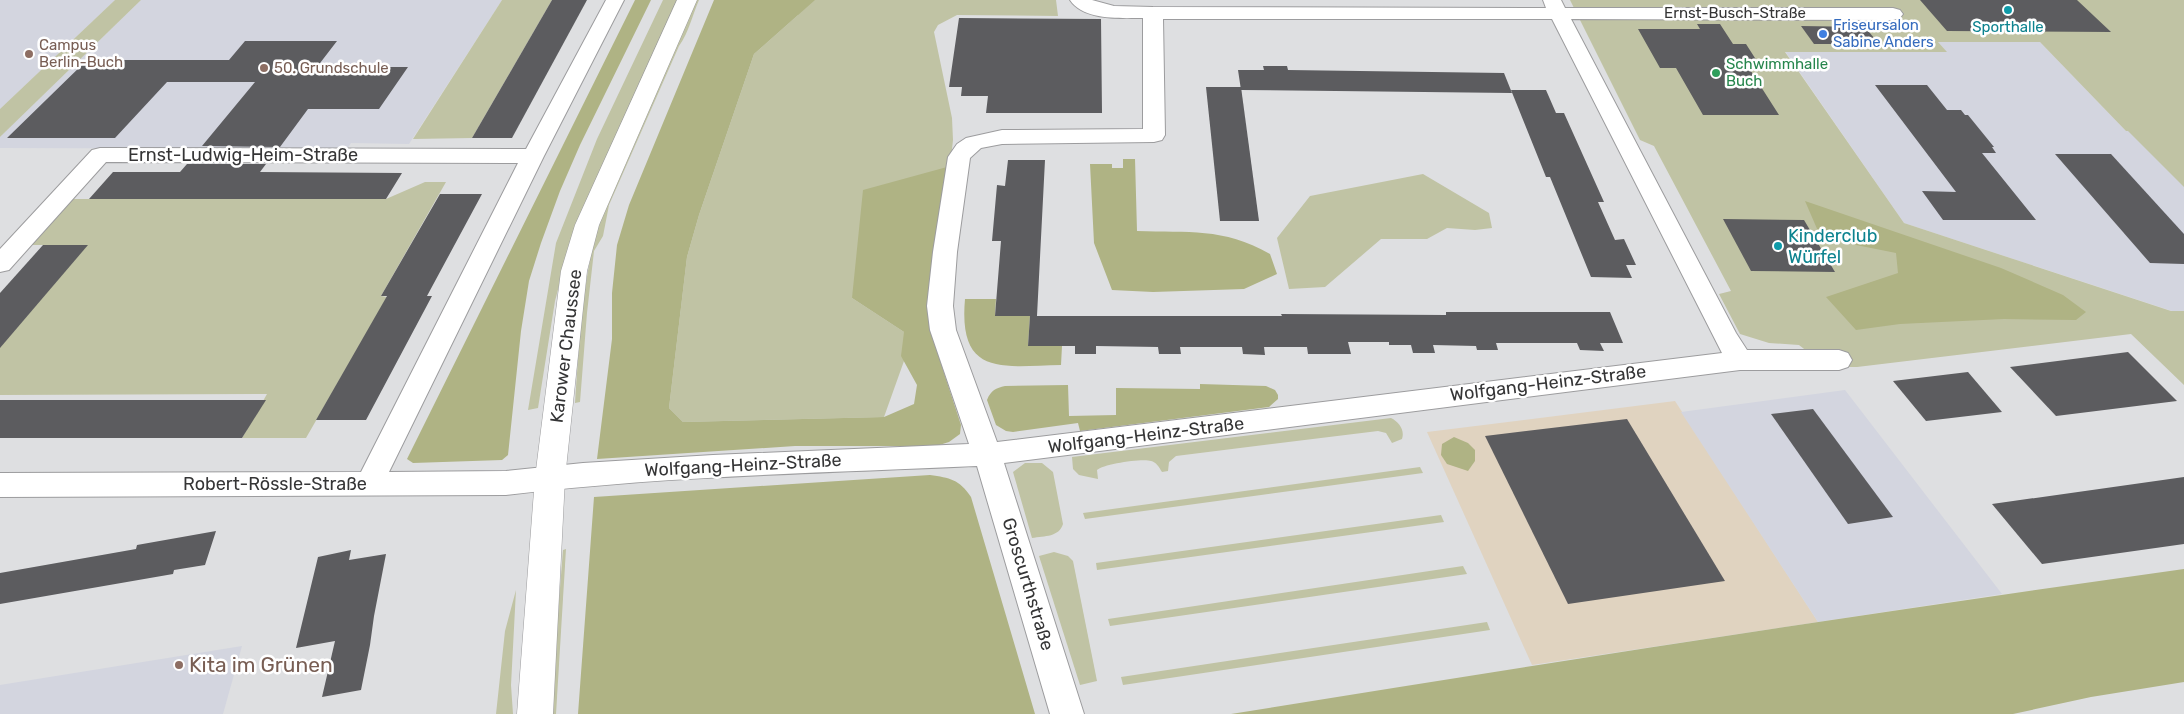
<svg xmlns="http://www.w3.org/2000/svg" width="2184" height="714" viewBox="0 0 2184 714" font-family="Rubik,sans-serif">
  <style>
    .commercial { fill: #e0d3c0 }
    .built { fill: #d3d5df }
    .green { fill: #c0c3a4 }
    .forest { fill: #afb384 }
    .building { fill: #5c5c5f }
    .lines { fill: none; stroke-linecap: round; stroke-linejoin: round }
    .minor-casing { stroke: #9c9c9e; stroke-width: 2 }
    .major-casing { stroke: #9c9c9e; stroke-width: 1 }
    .minor { fill: #fff; fill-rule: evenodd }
    .major { fill: #fff; fill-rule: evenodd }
    .culture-dot { fill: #0f9aa8; stroke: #fff; stroke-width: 2 }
    .shop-dot { fill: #3f7fe0; stroke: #fff; stroke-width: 2 }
    .education-dot { fill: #8d6e63; stroke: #fff; stroke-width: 2 }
    .leisure-dot { fill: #2e9e5b; stroke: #fff; stroke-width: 2 }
    .labels { text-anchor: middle; stroke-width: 5; stroke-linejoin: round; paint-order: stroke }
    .far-street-label { font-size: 15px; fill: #353536; stroke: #fff }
    .far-shop-label { font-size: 15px; fill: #366cbe; stroke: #fff; text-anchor: start }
    .far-culture-label { font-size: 15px; fill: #0d838f; stroke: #fff }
    .far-education-label { font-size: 15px; fill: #785e54; stroke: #fff; text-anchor: start }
    .far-leisure-label { font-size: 15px; fill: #27864d; stroke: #fff; text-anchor: start }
    .street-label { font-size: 18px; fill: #353536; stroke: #fff }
    .culture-label { font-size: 18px; fill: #0d838f; stroke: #fff; text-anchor: start }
    .near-education-label { font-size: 21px; fill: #785e54; stroke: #fff; text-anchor: start }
  </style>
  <rect width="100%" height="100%" fill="#dedfe1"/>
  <polygon class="commercial" points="1675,401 1818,622 1532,665 1427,432"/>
  <g class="built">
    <polygon points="0,0 115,0 0,109"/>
    <polygon points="141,0 502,0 409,144 351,143 347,149 0,148 0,137"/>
    <polygon points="1938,42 2040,42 2126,131 2138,131 2184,179 2184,311 2172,311 1904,223 1785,51 1946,52"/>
    <polygon points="1845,390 2002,594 1818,622 1681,412"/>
    <polygon points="242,646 223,714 0,714 0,685"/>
  </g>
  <g class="green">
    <polygon points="115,0 141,0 0,137 0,109"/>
    <polygon points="502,0 552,0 472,138 413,139"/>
    <polygon points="663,0 679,0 565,263 555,301 538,408 528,410 556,243 597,139"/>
    <path d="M696 0H699C692 16 689 32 679 46L609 205 603 236 594 251 587 313 580 402 575 403C579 345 582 288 596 232Z"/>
    <polygon points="715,0 1056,0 1058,16 957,15 938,25 934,32 952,118 953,140 950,167 852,298 904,332 904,361 884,417 683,422 669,408 687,257 699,215 754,54 798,15"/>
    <polygon points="1570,0 2184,0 2184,187 2128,131 2126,131 2040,42 1938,42 1947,52 1785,52 1904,223 2171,311 2184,311 2184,385 2131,334 1857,367 1827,367 1799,345 1769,343 1740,334 1719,294 1731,291 1654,146 1640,140"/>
    <polygon points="1423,174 1489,213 1492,228 1475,230 1447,228 1427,239 1381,239 1325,287 1289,289 1277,238 1310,196"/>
    <polygon points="425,182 446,182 381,296 387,297 306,438 242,438 267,394 0,395 0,347 87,245 30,245 72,199 386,199"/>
    <path d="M1391 418C1399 422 1405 430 1402 439L1392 443 1386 433 1378 431 1176 456 1169 462 1168 471 1162 472C1159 467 1156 462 1151 461 1143 458 1103 464 1097 470L1098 479 1079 475 1073 469 1072 457Z"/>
    <path d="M1025 463H1042L1053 472 1063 524C1059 537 1045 536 1032 538L1013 472Z"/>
    <polygon points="1420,467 1423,473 1085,519 1083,513"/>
    <polygon points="1441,515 1444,522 1097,570 1096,563"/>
    <polygon points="566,549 556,714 550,714 563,550"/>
    <polygon points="1054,552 1068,556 1073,561 1097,681 1080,685 1039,556"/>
    <polygon points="1463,566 1467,574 1110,626 1108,619"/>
    <polygon points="516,590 511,685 513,714 496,714 505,631"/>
    <polygon points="1487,622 1490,630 1123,685 1121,677"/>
  </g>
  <g class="forest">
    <polygon points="635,0 651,0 580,145 560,191 541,243 529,281 521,331 508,455 502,460 413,463 407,459"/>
    <polygon points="714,0 815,0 754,54 699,215 687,257 669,408 683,422 884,417 914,404 917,385 901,356 904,332 852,298 863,190 947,167 932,336 961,425 960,434 949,442 936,446 795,446 597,459 612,339 612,293 617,245 629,205"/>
    <path d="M1123 159H1135L1137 231C1189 233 1222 227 1270 254L1277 274 1244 289 1153 292 1112 290 1094 243 1090 164H1112V168H1123Z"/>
    <polygon points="1805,201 2001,268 2063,295 2086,312 2076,320 2004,319 1900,324 1856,330 1826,297 1898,273 1896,253 1821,238"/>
    <path d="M965 299H996L995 315 1030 316 1028 346H1062L1061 365C1003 366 958 378 965 299Z"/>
    <path d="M1200 384 1266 386 1275 390 1278 395V399L1269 407 1080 431 1078 423 1013 432 1006 431 996 425 987 400C991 390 996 388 1005 386L1068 385 1069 416 1116 415V388L1200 389Z"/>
    <polygon points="1454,437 1468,443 1475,450 1475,461 1468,471 1447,464 1441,455 1442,444"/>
    <path d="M930 475C950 478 959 479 971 497L1035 714H578L594 497Z"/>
    <path d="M2184 569V682L2091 697 2013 714H1231C1548 663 1866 613 2184 569Z"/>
  </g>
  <g class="building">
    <polygon points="552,0 587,0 512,138 472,138"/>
    <polygon points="1920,0 2077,0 2111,32 1947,31"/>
    <polygon points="959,18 1101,19 1102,113 986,113 988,96 961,96 962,87 949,87"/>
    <polygon points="1697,24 1720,24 1733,44 1746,44 1762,69 1749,68 1779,115 1703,115 1676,68 1660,68 1638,29 1700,29"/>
    <polygon points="1801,26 1865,27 1879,44 1814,44"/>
    <polygon points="245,41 337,41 317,67 408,67 379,109 308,109 280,147 202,146 255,82 167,82 115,138 7,138 87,60 229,60"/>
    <polygon points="1263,66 1287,66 1288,70 1504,73 1512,93 1241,90 1238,70 1264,70"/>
    <polygon points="1875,85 1927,85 1947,110 1961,110 1965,115 1968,115 1994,147 1992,147 1996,153 1982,153 2036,220 1943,220 1922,191 1956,192"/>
    <polygon points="1206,87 1241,87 1259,221 1220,221"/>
    <polygon points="1511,90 1546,90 1556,113 1564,113 1604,202 1598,202 1615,240 1624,239 1636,265 1626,265 1632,278 1591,277 1550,177 1546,177"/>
    <polygon points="2055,154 2111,154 2184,234 2184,264 2150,263"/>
    <polygon points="1008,160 1045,160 1037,316 995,316 1001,241 992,241 997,185 1005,186"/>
    <polygon points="187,164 266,164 260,172 402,173 386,199 89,199 113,172 180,172"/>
    <polygon points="440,194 482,194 427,296 432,296 366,420 316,420 387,296 381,296"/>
    <polygon points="1723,219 1804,220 1835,272 1751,271"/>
    <polygon points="43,245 88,245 0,348 0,293"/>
    <polygon points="1446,312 1610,312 1623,343 1600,343 1604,351 1580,350 1577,343 1496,343 1498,350 1477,350 1476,346 1433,345 1435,353 1413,353 1411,345 1389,345 1389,342 1348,342 1351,354 1308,354 1307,347 1264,347 1265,355 1243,354 1242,347 1180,347 1181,354 1159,354 1158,347 1096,346 1096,354 1075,354 1075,346 1028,346 1030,316 1282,316 1281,314 1446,315"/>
    <polygon points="2128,352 2177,401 2056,416 2010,367"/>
    <polygon points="1968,372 2002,412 1926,421 1893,381"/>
    <polygon points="0,400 266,400 242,438 0,438"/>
    <polygon points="1813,409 1893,517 1848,524 1771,414"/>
    <polygon points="1627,419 1725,581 1568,604 1485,436"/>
    <polygon points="2184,477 2184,544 2042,564 1992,504"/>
    <polygon points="216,531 205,565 174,570 173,574 0,604 0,573 136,549 137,545"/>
    <polygon points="351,550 349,560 386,554 374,616 370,645 361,690 322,697 335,641 296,648 318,557"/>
  </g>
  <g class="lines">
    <g class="minor-casing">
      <path id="minor" d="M606 0H624L544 156 389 472 506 471 583 463 713 455 969 444 930 330 927 306 933 252 948 157 957 144 966 138 1002 130 1143 129V18C1122 18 1084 21 1070 0H1092L1114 6 1153 7 1546 8 1543 0H1561L1565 8H1893L1900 10 1903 14 1900 18 1893 20 1571 19 1736 333 1747 350H1839L1848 353 1852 360 1848 367 1839 370H1740L1004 463 1084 714H1050L977 466C820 473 662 476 506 495L0 497V473L361 472 518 163 106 162 9 270 0 272V249L92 150 100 148 526 149ZM1163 19H1552L1722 353 997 442 956 330 953 306 957 252 970 158 981 148 1002 144 1154 142 1162 140 1165 135Z"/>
    </g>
    <g class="major-casing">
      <polygon id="major" points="677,0 697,0 599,225 587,271 565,478 553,714 517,714 535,478 561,271 575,225"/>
    </g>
    <use href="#minor" class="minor"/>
    <use href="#major" class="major"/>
  </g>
  <g class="culture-dot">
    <circle cx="2008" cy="10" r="5"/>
    <circle cx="1778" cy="246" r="5"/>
  </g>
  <circle class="shop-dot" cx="1823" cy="34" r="5"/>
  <g class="education-dot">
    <circle cx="29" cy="54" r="5"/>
    <circle cx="264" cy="68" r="5"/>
    <circle cx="179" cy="665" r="5"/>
  </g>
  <circle class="leisure-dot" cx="1716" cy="73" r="5"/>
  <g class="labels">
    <g class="far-street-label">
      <text x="1735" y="18">Ernst-Busch-Straße</text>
    </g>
    <g class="far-shop-label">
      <text x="1833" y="30">Friseursalon<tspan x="1833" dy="17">Sabine Anders</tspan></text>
    </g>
    <g class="far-culture-label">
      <text x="2008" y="32">Sporthalle</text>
    </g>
    <g class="far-education-label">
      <text x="39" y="50">Campus<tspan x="39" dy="17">Berlin-Buch</tspan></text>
      <text x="274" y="73">50. Grundschule</text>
    </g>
    <g class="far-leisure-label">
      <text x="1726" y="69">Schwimmhalle<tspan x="1726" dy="17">Buch</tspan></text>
    </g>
    <g class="street-label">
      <text x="243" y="161">Ernst-Ludwig-Heim-Straße</text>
      <text transform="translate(566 346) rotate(-83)" y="6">Karower Chaussee</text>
      <text transform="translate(1548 383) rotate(-7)" y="6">Wolfgang-Heinz-Straße</text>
      <text transform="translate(1146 435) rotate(-7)" y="6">Wolfgang-Heinz-Straße</text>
      <text transform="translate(743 465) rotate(-3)" y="6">Wolfgang-Heinz-Straße</text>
      <text x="275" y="490">Robert-Rössle-Straße</text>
      <text transform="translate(1028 584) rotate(73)" y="6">Groscurthstraße</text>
    </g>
    <g class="culture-label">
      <text x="1788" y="242">Kinderclub<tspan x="1788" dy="21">Würfel</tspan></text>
    </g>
    <g class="near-education-label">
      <text x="189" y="672">Kita im Grünen</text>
    </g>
  </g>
</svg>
